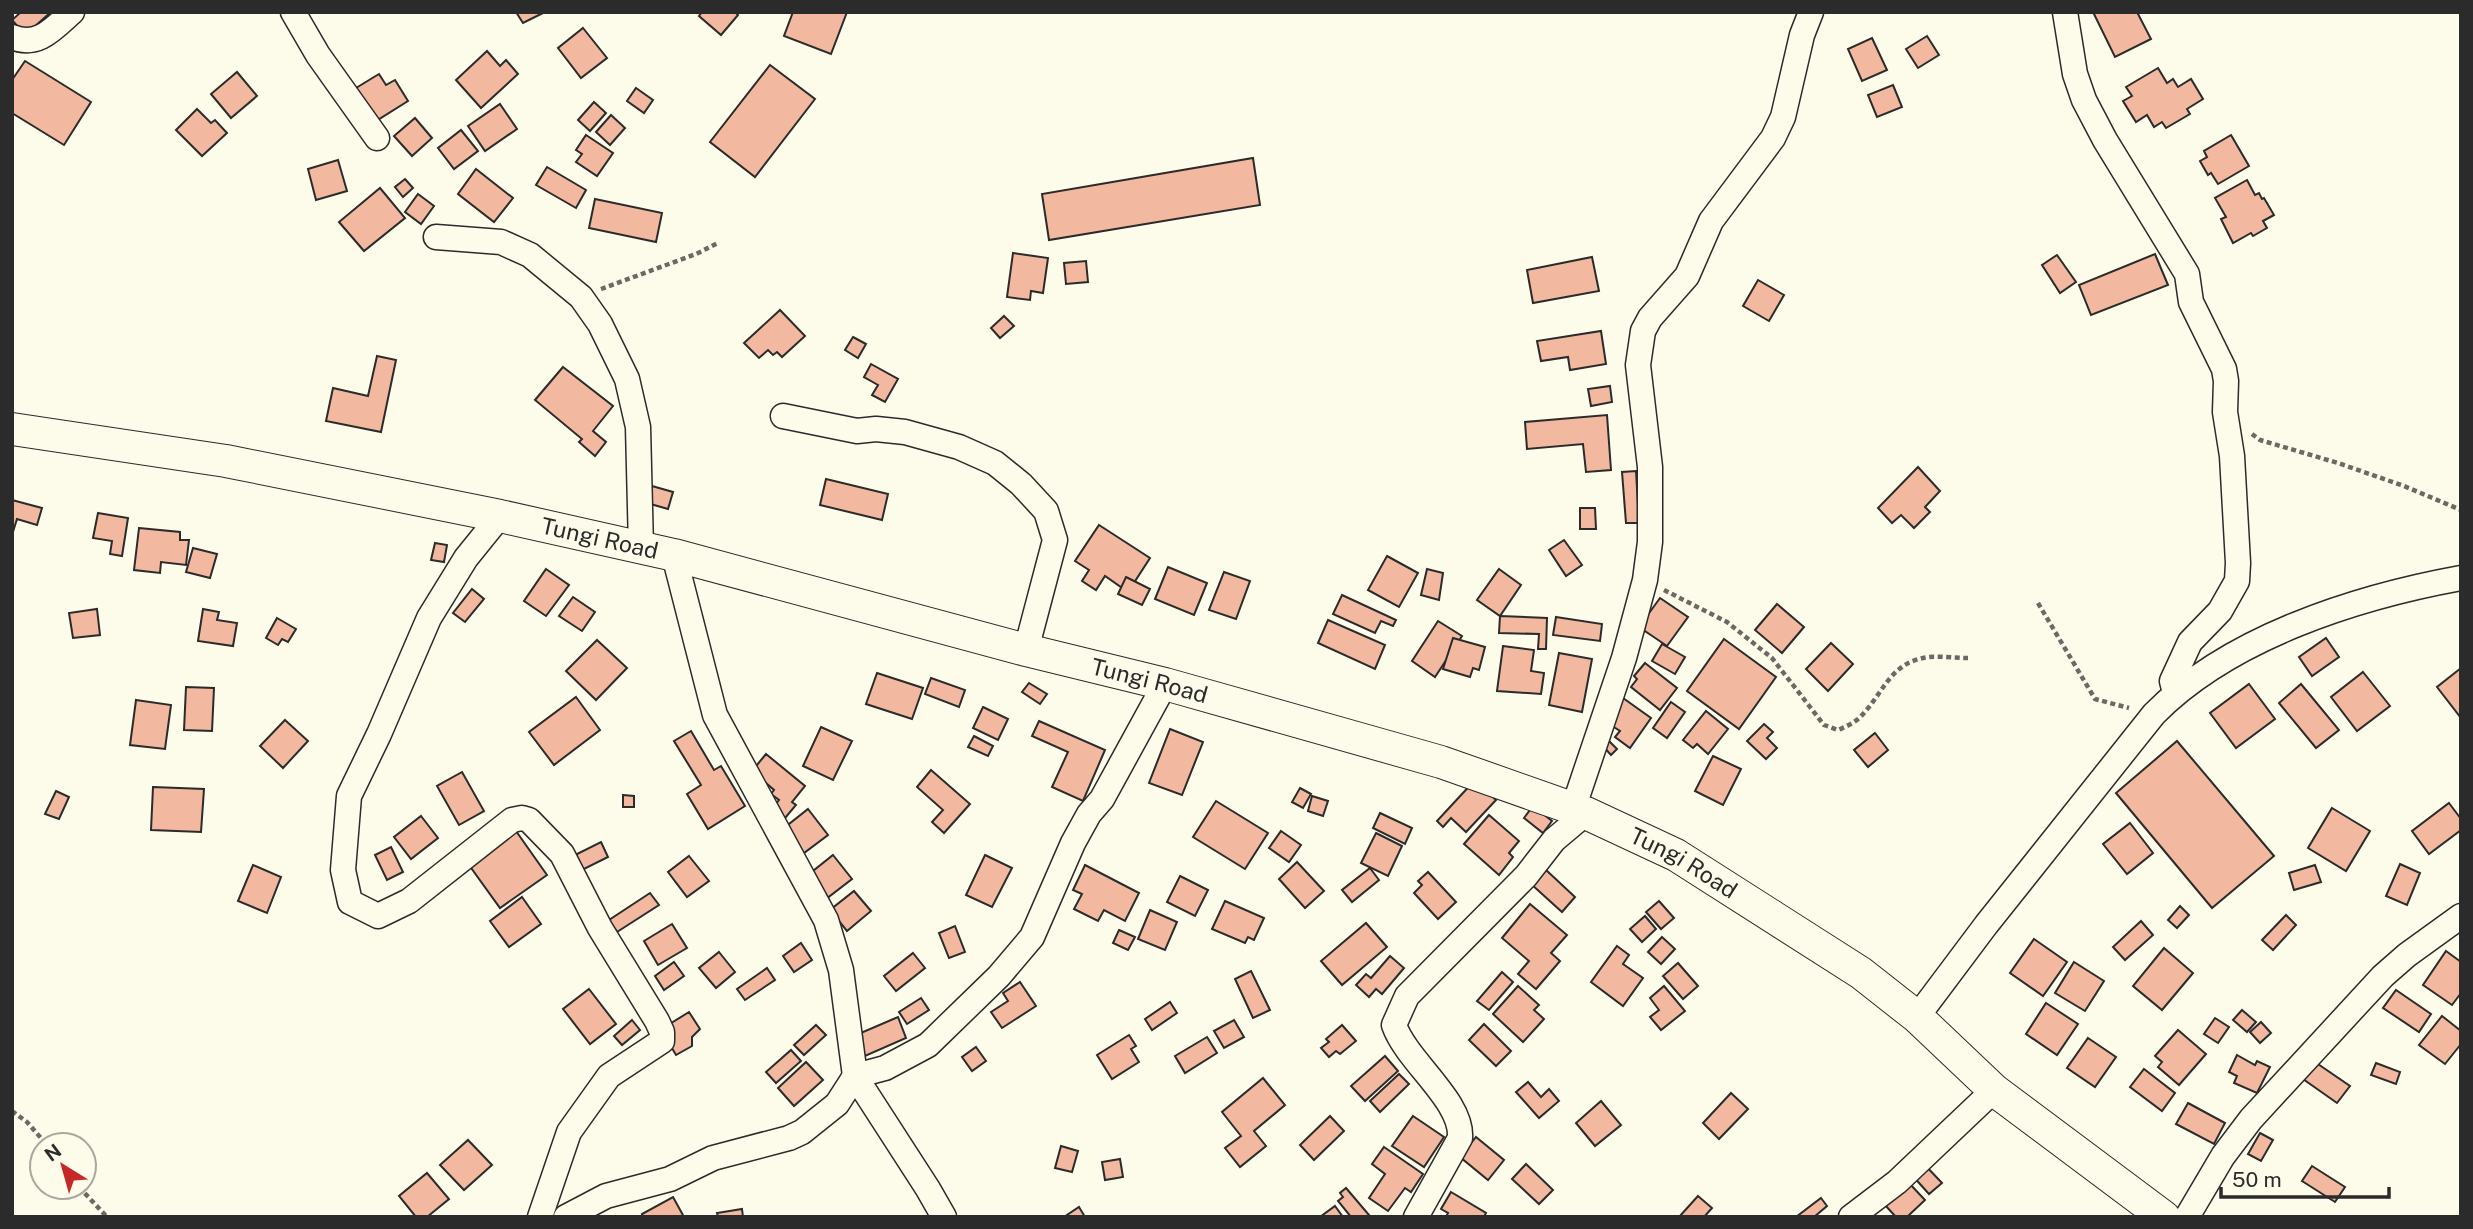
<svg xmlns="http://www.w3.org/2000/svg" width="2473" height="1229" viewBox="0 0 2473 1229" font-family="'Public Sans',sans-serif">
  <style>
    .building { fill: #f2b8a0; stroke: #2b2b2b; stroke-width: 2 }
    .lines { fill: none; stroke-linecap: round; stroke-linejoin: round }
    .minor-casing { stroke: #2b2b2b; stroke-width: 27 }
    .major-casing { stroke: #2b2b2b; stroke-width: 34 }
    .path { stroke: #6a6964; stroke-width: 4.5; stroke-dasharray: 5 3.5; stroke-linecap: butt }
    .minor { stroke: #fdfbea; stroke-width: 24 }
    .major { stroke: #fdfbea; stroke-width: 32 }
    .labels { text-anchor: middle; stroke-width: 5; stroke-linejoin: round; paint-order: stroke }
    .street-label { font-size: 23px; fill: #2b2b2b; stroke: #fdfbea }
  </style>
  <rect width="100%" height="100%" fill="#fdfbea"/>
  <g class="building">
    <polygon points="21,12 51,12 25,35 12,20"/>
    <polygon points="516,12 545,12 523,23"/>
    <polygon points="702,12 735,12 738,15 721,35 699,16"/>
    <polygon points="793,12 847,12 831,54 784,36"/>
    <polygon points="2093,12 2137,12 2151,39 2115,57"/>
    <polygon points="583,28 607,58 581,78 558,48"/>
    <polygon points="1927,36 1939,55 1918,68 1906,49"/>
    <polygon points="1872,38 1887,70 1862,81 1848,49"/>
    <polygon points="487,51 500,66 506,60 518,74 481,108 456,80"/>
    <polygon points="25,61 91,102 64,145 12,113 12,80"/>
    <polygon points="770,65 815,99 755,177 710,142"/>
    <polygon points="2158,68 2167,83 2173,79 2178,87 2191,79 2203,99 2187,109 2190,114 2166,128 2162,122 2154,127 2147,115 2136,122 2123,101 2132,96 2126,87"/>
    <polygon points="237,72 257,96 231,118 211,94"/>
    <polygon points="379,74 386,85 395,80 408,101 376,121 356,88"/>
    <polygon points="1893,85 1902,107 1877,117 1868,95"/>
    <polygon points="636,88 653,100 644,113 627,101"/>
    <polygon points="594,102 606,113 590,131 578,120"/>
    <polygon points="500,104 517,129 485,151 468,126"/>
    <polygon points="197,109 211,123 215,120 227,133 202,156 176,130"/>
    <polygon points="611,115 625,128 610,145 596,132"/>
    <polygon points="415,118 432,138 412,156 394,136"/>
    <polygon points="461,130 478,151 454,169 438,148"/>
    <polygon points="586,135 613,153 597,176 576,162 582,154 576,150"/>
    <polygon points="2231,135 2249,166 2218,184 2211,173 2208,175 2200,161 2207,157 2204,151"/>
    <polygon points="1253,158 1260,205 1049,240 1042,194"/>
    <polygon points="338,160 347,191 316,200 308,169"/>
    <polygon points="547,167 586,190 576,208 536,185"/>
    <polygon points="476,169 513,198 494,222 458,194"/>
    <polygon points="405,179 413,188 403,197 395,187"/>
    <polygon points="2247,180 2255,195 2259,193 2262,199 2264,198 2274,215 2263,221 2267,228 2253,236 2251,233 2233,243 2221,219 2226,217 2215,198"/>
    <polygon points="380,188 405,218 364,251 339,222"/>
    <polygon points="418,194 434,206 421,224 405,212"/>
    <polygon points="595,199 662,213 656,242 589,228"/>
    <polygon points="1013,253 1048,258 1043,293 1031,291 1030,300 1007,297"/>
    <polygon points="2155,254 2168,285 2091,315 2079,285"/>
    <polygon points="2057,255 2076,282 2060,293 2042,265"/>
    <polygon points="1592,257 1599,291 1533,303 1527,270"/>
    <polygon points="1086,261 1088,282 1066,284 1064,263"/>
    <polygon points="1758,280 1784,295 1769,321 1743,306"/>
    <polygon points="780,310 805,336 782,357 777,352 773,355 768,350 759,358 744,343"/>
    <polygon points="1004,316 1014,326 1000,338 991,328"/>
    <polygon points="1601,331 1606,364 1570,370 1568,357 1541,361 1537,341"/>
    <polygon points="853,337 866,344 858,358 845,350"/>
    <polygon points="377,356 396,360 381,432 326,421 333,388 368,396"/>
    <polygon points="871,364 898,379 885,402 872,395 878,385 864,377"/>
    <polygon points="563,367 613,406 593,431 606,442 595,456 579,442 582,439 535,400"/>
    <polygon points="1610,386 1612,402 1591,406 1588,389"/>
    <polygon points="1607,415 1611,470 1586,472 1583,444 1527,449 1525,422"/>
    <polygon points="1918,467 1940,491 1925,507 1930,512 1914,528 1901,515 1892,523 1878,508"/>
    <polygon points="1636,471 1639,523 1626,523 1622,472"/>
    <polygon points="826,479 888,494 882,520 820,505"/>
    <polygon points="652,486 673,492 668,509 647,503"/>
    <polygon points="12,500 42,508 37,525 17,519 12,535"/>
    <polygon points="1580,508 1595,508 1596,529 1580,529"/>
    <polygon points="98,513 128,518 122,556 110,554 112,541 93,538"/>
    <polygon points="1099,525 1150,558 1128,592 1105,576 1096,590 1082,581 1089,570 1075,561"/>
    <polygon points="139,528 180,532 180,540 189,540 186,565 161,562 160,573 134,570"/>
    <polygon points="1564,540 1582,565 1566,576 1549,550"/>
    <polygon points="435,543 447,545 444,562 431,560"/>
    <polygon points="193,548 217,554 210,578 186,572"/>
    <polygon points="1387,556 1418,573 1399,607 1368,590"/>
    <polygon points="1168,567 1207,583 1194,615 1155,599"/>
    <polygon points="546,569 569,585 546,616 524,601"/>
    <polygon points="1427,569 1443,573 1439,600 1421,595"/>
    <polygon points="1499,569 1521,585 1500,616 1477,600"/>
    <polygon points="1224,572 1250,581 1236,619 1209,610"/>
    <polygon points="1126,577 1150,589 1142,605 1118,594"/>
    <polygon points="472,589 484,599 465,622 453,613"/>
    <polygon points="1342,595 1396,620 1393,626 1381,621 1375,633 1333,614"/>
    <polygon points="573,597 595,612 582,631 559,616"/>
    <polygon points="1660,598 1688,617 1667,646 1639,627"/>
    <polygon points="1777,604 1804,627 1782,653 1755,630"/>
    <polygon points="97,609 100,635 73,638 69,613"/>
    <polygon points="203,609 219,612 217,620 237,623 233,646 198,641"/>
    <polygon points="1500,616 1547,618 1546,649 1538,649 1539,634 1499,633"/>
    <polygon points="1556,617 1602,624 1600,641 1553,635"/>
    <polygon points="277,618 296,629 288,642 282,639 278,645 266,638"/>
    <polygon points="1328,620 1385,645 1375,669 1318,643"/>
    <polygon points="1438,621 1462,636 1435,677 1412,661"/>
    <polygon points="1453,638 1485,647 1479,670 1473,668 1470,677 1443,669"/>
    <polygon points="2326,638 2339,657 2312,676 2299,657"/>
    <polygon points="1724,639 1776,677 1739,729 1687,691"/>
    <polygon points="597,640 627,668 596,700 566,671"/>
    <polygon points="1831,643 1853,664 1828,691 1806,669"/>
    <polygon points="1662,644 1685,657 1675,674 1652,661"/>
    <polygon points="1503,646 1534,650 1531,671 1544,673 1541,694 1497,691"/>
    <polygon points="1559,653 1592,659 1582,712 1549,705"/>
    <polygon points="1645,663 1677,688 1660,710 1631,687 1637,679 1634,676"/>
    <polygon points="2461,668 2461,718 2437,687"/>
    <polygon points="2363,672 2390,706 2357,731 2331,697"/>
    <polygon points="877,673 923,688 912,719 866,704"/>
    <polygon points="931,678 965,690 959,707 925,694"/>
    <polygon points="1029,683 1047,694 1040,704 1022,692"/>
    <polygon points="2249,684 2275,719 2236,748 2210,713"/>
    <polygon points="2301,684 2339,730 2316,748 2279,703"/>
    <polygon points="186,687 214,688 212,731 184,730"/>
    <polygon points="576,697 600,730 554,765 529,732"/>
    <polygon points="1623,698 1651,718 1630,748 1615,737 1620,731 1606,722"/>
    <polygon points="136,700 171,705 165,749 130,745"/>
    <polygon points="1671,702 1685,712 1667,738 1653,728"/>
    <polygon points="983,707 1008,719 998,740 973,728"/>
    <polygon points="1706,711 1728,729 1708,754 1697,744 1693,748 1683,740"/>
    <polygon points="285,720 308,741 283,768 260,746"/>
    <polygon points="1039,721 1105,750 1083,801 1052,787 1068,752 1032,736"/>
    <polygon points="1764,724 1773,732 1767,738 1777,748 1766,759 1747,741"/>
    <polygon points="821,727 852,741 833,780 803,766"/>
    <polygon points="1170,729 1203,742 1182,795 1149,783"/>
    <polygon points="691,731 714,770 721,766 745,806 708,829 687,794 701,785 674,741"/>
    <polygon points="1875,733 1888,750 1868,767 1854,750"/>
    <polygon points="974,736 993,746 988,756 968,747"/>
    <polygon points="1607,739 1617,749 1611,755 1602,745"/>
    <polygon points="2177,741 2274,856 2212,908 2116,793"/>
    <polygon points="766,754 805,786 792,802 796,805 775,830 763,820 779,800 771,794 774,790 752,771"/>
    <polygon points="1713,756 1741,769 1723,805 1695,791"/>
    <polygon points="931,770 970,804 944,833 932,822 943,810 917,787"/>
    <polygon points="462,772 484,811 459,825 437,786"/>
    <polygon points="1475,780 1496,800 1466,832 1451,818 1443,827 1437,821"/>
    <polygon points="153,787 204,789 201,832 151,830"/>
    <polygon points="1300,788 1311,794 1303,808 1292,802"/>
    <polygon points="56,791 69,797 59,819 45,814"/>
    <polygon points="623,795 634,796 634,807 623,807"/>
    <polygon points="1312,796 1328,801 1323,816 1308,811"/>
    <polygon points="1216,801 1268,833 1245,869 1193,837"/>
    <polygon points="2449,803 2461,819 2461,830 2429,854 2412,831"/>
    <polygon points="1533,806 1552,821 1543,833 1524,818"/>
    <polygon points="2332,808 2370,831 2346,871 2308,848"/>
    <polygon points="808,809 828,835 804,853 797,844 779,832"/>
    <polygon points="1380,813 1412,828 1405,844 1373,828"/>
    <polygon points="1489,815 1519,841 1509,853 1513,857 1499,875 1464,844"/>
    <polygon points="421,816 438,838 411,859 394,837"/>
    <polygon points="2130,823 2153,853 2127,874 2103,844"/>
    <polygon points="516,831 547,875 500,908 469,865"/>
    <polygon points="1281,831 1301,845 1289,862 1269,848"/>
    <polygon points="1376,833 1402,846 1388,876 1361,863"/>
    <polygon points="601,842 608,857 576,873 569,858"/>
    <polygon points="391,847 403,872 387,880 375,855"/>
    <polygon points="833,855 852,879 826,899 808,875"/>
    <polygon points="985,855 1012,868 992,907 966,895"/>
    <polygon points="689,856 709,881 687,897 668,872"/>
    <polygon points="1297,862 1324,891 1305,908 1279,879"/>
    <polygon points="2400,864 2420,873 2407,905 2386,896"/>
    <polygon points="253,865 281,877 267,913 238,901"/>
    <polygon points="1085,865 1139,893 1125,921 1104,910 1098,921 1074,909 1082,894 1073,890"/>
    <polygon points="2315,865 2321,882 2294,890 2289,873"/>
    <polygon points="1370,868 1379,880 1352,902 1342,890"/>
    <polygon points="1545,869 1575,897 1562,912 1531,884"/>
    <polygon points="1428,872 1456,902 1438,919 1414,893 1422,885 1418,881"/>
    <polygon points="1180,876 1208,890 1195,916 1167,902"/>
    <polygon points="854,891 871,911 847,931 830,910"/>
    <polygon points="650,893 659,905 617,932 609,920"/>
    <polygon points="522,897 541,924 509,947 490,921"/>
    <polygon points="1225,901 1264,918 1254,940 1248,937 1245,943 1212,929"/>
    <polygon points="1659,901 1674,918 1661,929 1646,912"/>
    <polygon points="1530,904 1567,935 1551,953 1560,961 1536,989 1518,974 1529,961 1502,938"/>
    <polygon points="2180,906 2189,915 2177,928 2168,920"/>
    <polygon points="1150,910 1177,922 1165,950 1138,939"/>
    <polygon points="2286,915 2296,925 2273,950 2262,940"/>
    <polygon points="1645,916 1656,929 1642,942 1630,929"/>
    <polygon points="2141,921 2153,935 2125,960 2113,947"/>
    <polygon points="1366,923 1387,947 1342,985 1321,961"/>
    <polygon points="672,924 687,948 658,965 644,941"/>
    <polygon points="955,926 965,952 949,958 939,933"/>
    <polygon points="1119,930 1135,937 1128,950 1113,943"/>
    <polygon points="1662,937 1675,949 1661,964 1648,952"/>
    <polygon points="2034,939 2067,962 2043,996 2010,973"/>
    <polygon points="801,943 812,960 794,972 783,956"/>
    <polygon points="1617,946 1629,955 1623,964 1643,978 1623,1006 1591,982"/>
    <polygon points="2164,948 2193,973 2162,1010 2133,986"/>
    <polygon points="2446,951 2461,962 2461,993 2452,1005 2423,985"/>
    <polygon points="719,952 735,972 716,988 699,968"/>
    <polygon points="913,953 925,968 896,991 884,976"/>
    <polygon points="1390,956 1404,968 1382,994 1376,989 1369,997 1356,985 1366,974 1371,978"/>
    <polygon points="674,962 684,976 664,990 655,976"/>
    <polygon points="2074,962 2104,981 2085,1011 2055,993"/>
    <polygon points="1678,963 1698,986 1683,999 1663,976"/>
    <polygon points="767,968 775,980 745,1000 737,989"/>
    <polygon points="1251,971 1270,1010 1253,1018 1235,979"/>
    <polygon points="1502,972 1513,982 1489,1010 1477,1001"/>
    <polygon points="1020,982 1036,1006 1002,1028 991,1012 1008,1001 1003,993"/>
    <polygon points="1518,986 1539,1005 1534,1010 1544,1019 1523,1042 1493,1014"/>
    <polygon points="1664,986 1685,1011 1661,1030 1650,1017 1659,1010 1650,998"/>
    <polygon points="589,989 616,1024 590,1044 563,1009"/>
    <polygon points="2396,990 2431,1014 2419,1032 2383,1008"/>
    <polygon points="921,998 929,1010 907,1024 899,1012"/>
    <polygon points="1170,1002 1177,1013 1152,1030 1145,1019"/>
    <polygon points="2046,1003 2078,1024 2057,1055 2026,1034"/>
    <polygon points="2242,1010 2256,1022 2247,1032 2233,1020"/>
    <polygon points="689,1012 700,1029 692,1037 692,1046 676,1055 666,1038 668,1025"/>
    <polygon points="2442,1016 2461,1031 2461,1044 2445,1064 2419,1045"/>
    <polygon points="898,1017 906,1038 865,1056 856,1035"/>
    <polygon points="2215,1018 2229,1027 2218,1043 2204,1034"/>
    <polygon points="632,1020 640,1030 622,1045 614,1036"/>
    <polygon points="1234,1020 1244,1037 1224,1048 1214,1031"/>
    <polygon points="2261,1022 2271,1033 2260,1043 2250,1032"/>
    <polygon points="1484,1024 1511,1051 1496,1066 1469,1040"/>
    <polygon points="816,1025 826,1035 804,1055 794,1045"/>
    <polygon points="1342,1025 1356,1041 1340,1054 1336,1051 1329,1057 1321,1048 1329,1042 1326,1039"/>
    <polygon points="2178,1030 2206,1054 2179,1085 2158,1067 2162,1062 2155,1056"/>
    <polygon points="1129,1035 1136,1046 1131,1049 1139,1062 1112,1079 1097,1055"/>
    <polygon points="1207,1037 1217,1053 1185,1073 1175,1056"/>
    <polygon points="2088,1038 2116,1057 2095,1087 2067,1068"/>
    <polygon points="976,1047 986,1061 972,1071 962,1057"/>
    <polygon points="791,1050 801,1061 776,1083 766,1072"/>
    <polygon points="2237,1055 2255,1065 2257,1061 2270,1067 2257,1093 2234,1083 2237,1076 2229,1072"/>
    <polygon points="1385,1056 1398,1071 1365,1101 1351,1086"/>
    <polygon points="806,1062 823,1080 794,1106 778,1088"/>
    <polygon points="2315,1062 2350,1086 2337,1103 2303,1079"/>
    <polygon points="2376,1063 2400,1072 2396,1084 2371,1075"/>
    <polygon points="2144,1069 2175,1093 2162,1111 2130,1087"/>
    <polygon points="1399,1074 1409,1084 1380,1112 1370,1101"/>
    <polygon points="1263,1078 1285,1105 1254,1131 1266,1146 1240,1167 1225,1148 1241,1136 1222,1112"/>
    <polygon points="1528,1082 1541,1097 1549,1089 1559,1101 1539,1118 1516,1092"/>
    <polygon points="1731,1093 1748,1109 1719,1139 1703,1123"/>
    <polygon points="1601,1101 1621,1125 1595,1146 1576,1123"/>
    <polygon points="2188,1103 2225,1123 2214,1144 2176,1124"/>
    <polygon points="1330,1116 1344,1131 1314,1160 1300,1145"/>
    <polygon points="1413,1116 1444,1137 1424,1167 1392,1146"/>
    <polygon points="2260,1133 2273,1140 2261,1161 2248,1154"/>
    <polygon points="1476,1137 1504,1160 1488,1180 1460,1157"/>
    <polygon points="468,1140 492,1165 464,1190 440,1165"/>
    <polygon points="1061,1146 1078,1151 1072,1172 1055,1168"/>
    <polygon points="1384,1147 1423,1174 1411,1192 1405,1188 1388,1211 1369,1198 1385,1174 1372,1164"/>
    <polygon points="1120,1159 1123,1177 1105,1180 1102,1162"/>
    <polygon points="1923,1163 1942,1183 1929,1194 1911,1174"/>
    <polygon points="1526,1164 1553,1190 1539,1204 1512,1179"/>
    <polygon points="2312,1166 2345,1187 2335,1202 2302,1181"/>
    <polygon points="427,1173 449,1199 427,1217 416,1217 399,1196"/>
    <polygon points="1908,1182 1925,1200 1907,1217 1896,1217 1884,1204"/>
    <polygon points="1346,1188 1369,1215 1367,1217 1351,1217 1338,1201 1343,1197 1340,1193"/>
    <polygon points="1451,1192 1486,1213 1484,1217 1446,1217 1448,1213 1441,1209"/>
    <polygon points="1698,1196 1712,1208 1704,1217 1679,1217"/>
    <polygon points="673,1197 684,1217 643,1217 642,1214"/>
    <polygon points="1821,1198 1827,1206 1814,1217 1796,1217"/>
    <polygon points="1335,1206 1343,1217 1320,1217"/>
    <polygon points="1079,1207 1085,1217 1064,1217"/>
    <polygon points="742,1209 743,1217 718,1217 717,1213"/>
  </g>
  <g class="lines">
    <g class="minor-casing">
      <g id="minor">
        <polyline points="293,12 318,55 377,138"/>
        <polyline points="2065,12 2075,74 2084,100 2105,140 2187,274 2191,302 2224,369 2226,381 2225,412 2232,456 2238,563 2237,581 2220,611 2190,642 2172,681 2175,693"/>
        <path d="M12 37C38 48 54 28 72 12"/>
        <polyline points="436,237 501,242 530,255 581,297 600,324 627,379 638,427 641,548"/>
        <polyline points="783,416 857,431 876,429 905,432 959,447 995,463 1021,484 1046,511 1055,540 1026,650"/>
        <polyline points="500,516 466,558 429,618 379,734 349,796 343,870 350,902 378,916 409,901 512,820 522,818 529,820 562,854 600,928 657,1021 662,1032 662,1041 609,1076 569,1132 540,1217"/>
        <polyline points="674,555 715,715 826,920 841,970 855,1076 928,1189 944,1217"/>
        <polyline points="1573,809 1624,658 1645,580 1650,542 1650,467 1638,365 1643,331 1650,318 1687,276 1711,221 1773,138 1783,117 1802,35 1811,12"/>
        <path d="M1917 1017 1986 925 2154 714C2230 637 2357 597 2461 578"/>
        <polyline points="566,1217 606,1196 670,1179 713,1158 789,1138 802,1132 837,1104 855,1076 885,1068 928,1045 999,976 1032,937 1073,843 1089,814 1102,799 1165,684"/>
        <path d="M1416 1217 1460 1138C1463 1101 1407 1062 1394 1025L1407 996 1526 876 1554 840 1586 813"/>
        <polyline points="1851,1217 1897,1182 1994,1090"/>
        <polyline points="2187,1217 2223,1156 2251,1119 2383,976 2407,955 2461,916"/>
      </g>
    </g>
    <g class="major-casing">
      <g id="major">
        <path id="s1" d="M12 429 226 461 500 516 674 555 1026 650 1165 684 1441 762 1586 813 1676 855 1861 973 1917 1017 1994 1090 2164 1217"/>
      </g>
    </g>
    <g class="path">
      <polyline points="601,289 696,254 718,243"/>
      <polyline points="2252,434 2260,440 2338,463 2404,486 2461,510"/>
      <path d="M1664 590 1727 622 1772 658 1824 725 1838 730C1845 727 1852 724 1858 719 1884 695 1888 662 1929 657 1941 656 1955 658 1968 658"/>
      <polyline points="2038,603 2095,699 2129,708"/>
      <polyline points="12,1111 27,1122 47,1145"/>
      <polyline points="79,1187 107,1217"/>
    </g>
    <use href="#minor" class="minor"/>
    <use href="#major" class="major"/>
  </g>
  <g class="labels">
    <g class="street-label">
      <text dy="8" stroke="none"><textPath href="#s1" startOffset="598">Tungi Road</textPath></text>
      <text dy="8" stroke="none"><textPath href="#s1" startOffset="1166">Tungi Road</textPath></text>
      <text dy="8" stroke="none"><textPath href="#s1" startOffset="1732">Tungi Road</textPath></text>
    </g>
  </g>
  <rect width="2473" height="1229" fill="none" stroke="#2b2b2b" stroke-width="28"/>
  <g transform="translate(63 1166) rotate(323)"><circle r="33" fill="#fdfbea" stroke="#a9a89e" stroke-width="2"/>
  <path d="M0-5L12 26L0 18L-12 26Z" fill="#c62828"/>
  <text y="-10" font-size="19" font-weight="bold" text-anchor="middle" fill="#2b2b2b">N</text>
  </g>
  <path d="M2221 1187v10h168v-10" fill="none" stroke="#2b2b2b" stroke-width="3.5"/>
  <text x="2232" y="1187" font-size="21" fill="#2b2b2b" stroke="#fdfbea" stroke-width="5" paint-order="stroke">50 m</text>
</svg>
